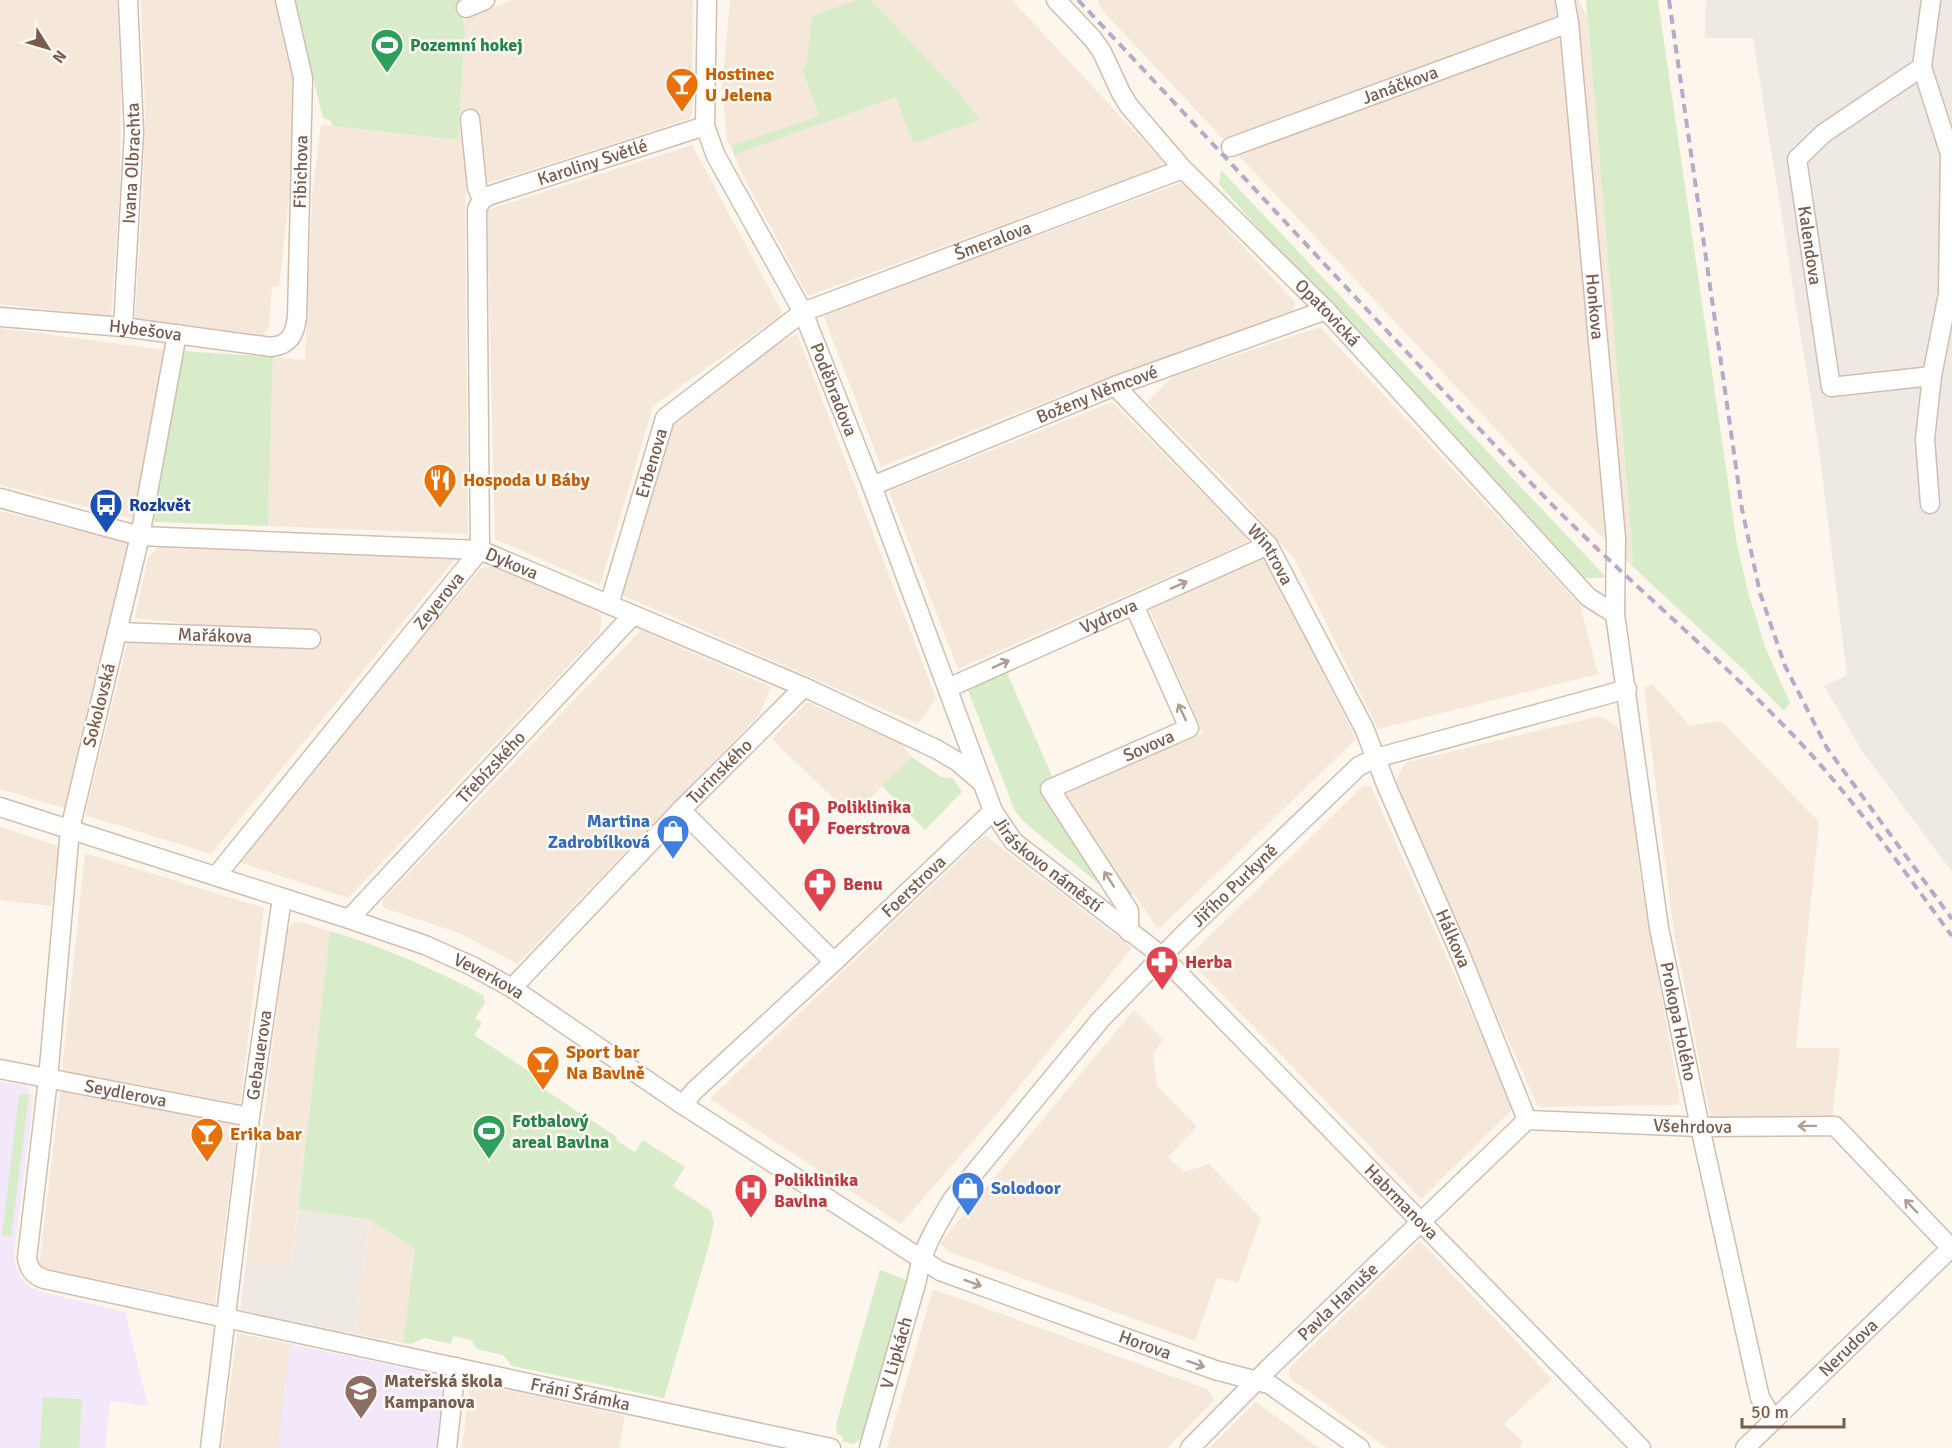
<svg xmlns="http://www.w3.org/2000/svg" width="1952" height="1448" viewBox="0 0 1952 1448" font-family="Signika,sans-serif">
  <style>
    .residential { fill: #f5e8da }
    .industrial { fill: #efe9e4 }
    .education { fill: #f3e8fa }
    .green { fill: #d8ecc9 }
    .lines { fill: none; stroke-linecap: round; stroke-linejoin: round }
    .minor-casing { stroke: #d1beb0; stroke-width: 21 }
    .minor { stroke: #fff; stroke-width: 18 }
    .rail { stroke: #b9a8c9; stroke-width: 4; stroke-dasharray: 9 6; stroke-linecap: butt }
    .oneway { stroke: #af9d94 }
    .labels { text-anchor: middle; stroke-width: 5; stroke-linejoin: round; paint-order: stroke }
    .leisure-label { font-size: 18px; font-weight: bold; fill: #27864d; stroke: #fffaf3; text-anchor: start }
    .food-label { font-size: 18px; font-weight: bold; fill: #c56008; stroke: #fffaf3; text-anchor: start }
    .street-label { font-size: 18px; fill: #7a5c4d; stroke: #fffaf3 }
    .transit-label { font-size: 18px; font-weight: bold; fill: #164399; stroke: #fffaf3; text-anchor: start }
    .health-label { font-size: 18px; font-weight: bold; fill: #be3a42; stroke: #fffaf3; text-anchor: start }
    .shop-label { font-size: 18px; font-weight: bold; fill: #366cbe; stroke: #fffaf3; text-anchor: end }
    .education-label { font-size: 18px; font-weight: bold; fill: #785e54; stroke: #fffaf3; text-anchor: start }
  </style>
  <rect width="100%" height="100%" fill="#fdf6ec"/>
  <g class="residential">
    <polygon points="0,0 117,0 121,82 120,189 111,317 0,304"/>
    <polygon points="141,0 276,0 294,74 289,196 279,287 272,287 269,327 261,337 135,320 143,188 145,113"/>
    <polygon points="511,0 693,0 692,114 689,119 492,182 483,182 465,195 468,534 268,526 273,357 305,360 312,195 321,125 458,140 465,32 462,21"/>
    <polygon points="730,0 857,0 812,17 806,68 803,70 819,116 731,146 727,141 722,86"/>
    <polygon points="871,0 1012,0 1162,161 1160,167 808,296 743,176 734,155 896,97 957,91"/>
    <polygon points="1098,0 1578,0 1587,16 1633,560 1631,565 1540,476 1101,9"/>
    <polygon points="692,145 782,312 780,316 653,406 600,585 495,539 487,210"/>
    <polygon points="1183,182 1295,302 1293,313 1090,384 881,467 823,314"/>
    <polygon points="1320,327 1580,605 1598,674 1378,729 1295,560 1233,489 1147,402 1174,376"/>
    <polygon points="0,328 165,350 134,519 0,485"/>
    <polygon points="797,334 936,698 918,724 620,594 671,420 784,340"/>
    <polygon points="1112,402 1249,540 1245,543 958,669 889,491"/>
    <polygon points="0,511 128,543 67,809 0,789"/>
    <polygon points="158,546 456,558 211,854 85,815 128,641 304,647 319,632 186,626 186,623 135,618 148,558"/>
    <polygon points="1261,557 1277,580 1356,739 1161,927 1156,926 1052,776 1085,762 1093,781 1203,733 1149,609"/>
    <polygon points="493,566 594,610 599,613 602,620 599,634 348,898 239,862 237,859 480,569"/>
    <polygon points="641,630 771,687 759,715 517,964 462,934 384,908 382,901"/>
    <polygon points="1653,685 1690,726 1721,721 1819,822 1796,1048 1840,1048 1832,1120 1711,1120 1675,938 1667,878 1644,687"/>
    <polygon points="807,702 900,743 912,757 852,816 772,739"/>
    <polygon points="1600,716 1626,732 1639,868 1680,1101 1676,1105 1538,1107 1395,784 1403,766 1407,762"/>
    <polygon points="1364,785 1371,787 1514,1108 1421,1199 1187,958"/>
    <polygon points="0,827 59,846 51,906 0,900"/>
    <polygon points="985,835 1132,948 1006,1103 901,1224 710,1099"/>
    <polygon points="85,853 264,908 240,1104 62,1070"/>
    <polygon points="300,922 330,931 291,1267 246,1263 287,929 293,923"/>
    <polygon points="1134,1010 1164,1040 1153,1053 1157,1086 1197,1127 1168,1157 1184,1172 1209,1164 1261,1218 1238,1283 1217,1277 1195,1341 950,1252 940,1243"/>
    <polygon points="60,1091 238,1124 215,1304 39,1267"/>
    <polygon points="370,1220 415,1249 403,1343 355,1334"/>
    <polygon points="1420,1241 1552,1379 1504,1424 1523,1442 1520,1448 1387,1448 1290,1378 1289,1369"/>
    <polygon points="933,1289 1207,1389 1212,1394 1213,1401 1167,1448 887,1448"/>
    <polygon points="237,1333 290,1344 278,1448 222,1448"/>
    <polygon points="470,1382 625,1416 619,1448 462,1448"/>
    <polygon points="1256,1402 1319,1448 1209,1448"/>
  </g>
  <g class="industrial">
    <polygon points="1706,0 1952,0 1952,872 1862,751 1824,686 1847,675 1819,449 1753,38 1705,38"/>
    <polygon points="298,1209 370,1220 355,1334 240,1310 246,1263 291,1266"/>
  </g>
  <g class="education">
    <polygon points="0,1081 26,1086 32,1095 33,1103 14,1251 15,1264 20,1276 29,1286 38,1291 125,1312 148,1406 110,1401 105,1448 0,1448"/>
    <polygon points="290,1344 443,1376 437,1448 278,1448"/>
  </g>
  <g class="green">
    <polygon points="294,0 459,0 465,31 458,140 332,126 331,121 323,118"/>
    <polygon points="857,0 871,0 957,91 980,120 913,143 896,97 734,155 731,146 819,116 802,69 806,68 812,16"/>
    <polygon points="1586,0 1658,0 1737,544 1749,596 1766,649 1790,703 1784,711 1743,669 1631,565 1633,560"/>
    <polygon points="1221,170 1607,578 1580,578 1300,276 1219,184"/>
    <polygon points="183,351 273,357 268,526 155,522 153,517"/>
    <polygon points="1006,671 1052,776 1133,894 1122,903 1023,821 1015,811 967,688"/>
    <polygon points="912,757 941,777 953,778 962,792 925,830 882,786"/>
    <path d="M330 931C384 947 433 969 483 995L485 1003 475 1018 482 1023 474 1035 542 1080 539 1086 617 1137 616 1140 635 1152 643 1140 685 1167 673 1186 711 1211 714 1223 708 1249 664 1398 512 1366 503 1355 477 1349 471 1340 453 1336 451 1344 424 1338 411 1344 403 1343 415 1249 370 1220 298 1209Z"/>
    <polygon points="19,1094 29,1095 11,1236 2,1235"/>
    <polygon points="880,1270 909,1281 866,1434 854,1444 842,1441 843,1436 837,1434 836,1425"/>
    <polygon points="43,1397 82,1399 79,1448 40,1448"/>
  </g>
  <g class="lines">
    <g class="minor-casing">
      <g id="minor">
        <path id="s1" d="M707 0 705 126 716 156 803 312 872 486 993 811 1013 841 1162 956 1641 1448"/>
        <path id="s2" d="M1056 0 1093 39 1102 52 1121 93 1129 106 1183 169 1326 310 1588 597 1615 614"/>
        <path id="s3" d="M1565 0 1569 23 1616 538 1615 614 1659 928 1700 1127 1760 1398 1774 1420"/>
        <polyline points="466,8 485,0"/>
        <path id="s4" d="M1922 67 1824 133 1797 159 1831 387 1932 376"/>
        <path id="s5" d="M1231 147 1569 23"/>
        <path id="s6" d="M482 200 488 196 705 126"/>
        <path id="s7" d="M0 317 123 327 271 347C290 345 295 334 297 317L303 78 285 0"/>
        <path id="s8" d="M123 327 134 132 128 0"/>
        <path id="s9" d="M177 334 140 536 70 829 48 1079 27 1258C29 1269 33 1275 44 1279L831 1448"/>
        <path id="s10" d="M1115 386 1268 545 1364 728 1387 787 1461 956 1527 1120"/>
        <path id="s11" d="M872 486 1115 386 1326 310"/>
        <path id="s12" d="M0 498 140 536 480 550 804 687 936 749 958 762 981 782"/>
        <polyline points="1930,504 1925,439 1932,376 1948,294 1950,154 1922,67 1931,0"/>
        <path id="s13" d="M609 605 665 418 803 312 1183 169"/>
        <path id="s14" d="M117 632 311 639"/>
        <path id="s15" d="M948 688 1268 545"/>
        <path id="s16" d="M0 807 349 919 425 945 472 966 512 988 683 1105 940 1271 1215 1370 1269 1384 1360 1448"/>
        <polyline points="681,810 834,962"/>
        <path id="s17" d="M216 876 480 550 477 209 482 200 477 187 470 119"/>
        <path id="s18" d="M349 919 633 615"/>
        <path id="s19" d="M1129 932V911L1050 789 1189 728 1134 605"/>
        <path id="s20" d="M512 988 681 810 804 687"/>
        <path id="s21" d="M0 1069 250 1117"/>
        <path id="s22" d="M683 1105 694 1091 834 962 993 811"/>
        <path id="s23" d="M210 1448 250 1117 282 898"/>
        <polyline points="447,1448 456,1367"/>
        <path id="s24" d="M869 1448 917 1280C922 1248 936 1227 952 1200L1101 1019 1185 933 1359 766 1376 758 1627 689"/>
        <path id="s25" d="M1190 1448 1270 1367 1527 1120 1700 1127 1835 1126 1952 1249"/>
        <path id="s26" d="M1745 1448 1952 1247"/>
      </g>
    </g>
    <use href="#minor" class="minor"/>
    <g class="rail">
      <path d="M1078 0C1230 161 1379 325 1532 484 1615 571 1709 647 1792 734 1852 796 1901 867 1952 936"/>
      <polyline points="1669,0 1742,509 1760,593 1785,666 1827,748 1952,919"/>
    </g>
  </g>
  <defs><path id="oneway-shaft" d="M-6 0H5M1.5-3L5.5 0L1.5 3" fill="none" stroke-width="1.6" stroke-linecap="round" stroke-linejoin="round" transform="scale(1.5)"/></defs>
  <g class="oneway">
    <use href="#oneway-shaft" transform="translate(1179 585) rotate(-24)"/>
    <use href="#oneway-shaft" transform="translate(1001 664) rotate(-24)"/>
    <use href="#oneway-shaft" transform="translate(1182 712) rotate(-115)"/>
    <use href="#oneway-shaft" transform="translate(1109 879) rotate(-123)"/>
    <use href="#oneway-shaft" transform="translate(1807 1126) rotate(179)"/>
    <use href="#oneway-shaft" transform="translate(1911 1206) rotate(-134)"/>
    <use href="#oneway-shaft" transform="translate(973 1283) rotate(20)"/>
    <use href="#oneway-shaft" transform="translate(1196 1364) rotate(20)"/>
  </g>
  <defs>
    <g id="stadium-pin" transform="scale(1.725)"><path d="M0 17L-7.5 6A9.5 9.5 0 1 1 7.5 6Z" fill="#2e9e5b" stroke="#fffaf3"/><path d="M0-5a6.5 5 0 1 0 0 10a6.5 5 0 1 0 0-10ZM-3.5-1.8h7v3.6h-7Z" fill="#fff"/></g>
    <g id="bar-pin" transform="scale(1.725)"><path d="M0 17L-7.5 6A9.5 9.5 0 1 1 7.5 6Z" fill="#e8710a" stroke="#fffaf3"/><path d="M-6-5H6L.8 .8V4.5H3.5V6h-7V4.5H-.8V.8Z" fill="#fff"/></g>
    <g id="restaurant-pin" transform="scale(1.725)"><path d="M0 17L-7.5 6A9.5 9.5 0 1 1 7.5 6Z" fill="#e8710a" stroke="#fffaf3"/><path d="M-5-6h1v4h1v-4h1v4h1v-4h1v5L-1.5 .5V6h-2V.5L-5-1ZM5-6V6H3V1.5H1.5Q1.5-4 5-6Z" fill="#fff"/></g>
    <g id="bus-pin" transform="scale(1.725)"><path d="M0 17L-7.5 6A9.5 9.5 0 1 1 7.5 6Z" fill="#1a4fb4" stroke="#fffaf3"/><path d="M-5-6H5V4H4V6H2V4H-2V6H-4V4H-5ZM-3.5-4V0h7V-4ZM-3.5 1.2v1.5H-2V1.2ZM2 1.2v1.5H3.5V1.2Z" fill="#fff"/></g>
    <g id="hospital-pin" transform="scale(1.725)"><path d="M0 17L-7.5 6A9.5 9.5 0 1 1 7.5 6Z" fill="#e0444e" stroke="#fffaf3"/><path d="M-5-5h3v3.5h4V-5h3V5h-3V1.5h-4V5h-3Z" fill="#fff"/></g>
    <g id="shop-pin" transform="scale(1.725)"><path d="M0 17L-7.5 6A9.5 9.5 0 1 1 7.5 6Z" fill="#3f7fe0" stroke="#fffaf3"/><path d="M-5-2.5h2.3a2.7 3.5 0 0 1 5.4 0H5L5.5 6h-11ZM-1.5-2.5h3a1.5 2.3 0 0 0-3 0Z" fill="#fff"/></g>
    <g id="pharmacy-pin" transform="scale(1.725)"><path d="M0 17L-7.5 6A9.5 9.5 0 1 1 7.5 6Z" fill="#e0444e" stroke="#fffaf3"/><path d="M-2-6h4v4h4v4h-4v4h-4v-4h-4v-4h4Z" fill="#fff"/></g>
    <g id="school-pin" transform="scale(1.725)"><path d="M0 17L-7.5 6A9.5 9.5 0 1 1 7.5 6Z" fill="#8d6e63" stroke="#fffaf3"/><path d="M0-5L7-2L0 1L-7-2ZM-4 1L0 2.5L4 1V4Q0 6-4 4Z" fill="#fff"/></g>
  </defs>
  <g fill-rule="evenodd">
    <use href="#stadium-pin" x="387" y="45"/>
    <use href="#bar-pin" x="682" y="84"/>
    <use href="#restaurant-pin" x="440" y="480"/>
    <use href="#bus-pin" x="106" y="505"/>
    <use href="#hospital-pin" x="804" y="817"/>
    <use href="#shop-pin" x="673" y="831"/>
    <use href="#pharmacy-pin" x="820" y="884"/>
    <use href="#pharmacy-pin" x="1162" y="962"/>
    <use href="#bar-pin" x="543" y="1062"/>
    <use href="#stadium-pin" x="489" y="1131"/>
    <use href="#bar-pin" x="207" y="1134"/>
    <use href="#shop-pin" x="968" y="1188"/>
    <use href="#hospital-pin" x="751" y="1190"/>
    <use href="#school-pin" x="361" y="1391"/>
  </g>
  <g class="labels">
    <g class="leisure-label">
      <text x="410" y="51">Pozemní hokej</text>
      <text x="512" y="1127">Fotbalový<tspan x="512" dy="21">areal Bavlna</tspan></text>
    </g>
    <g class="food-label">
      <text x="705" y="80">Hostinec<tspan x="705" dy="21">U Jelena</tspan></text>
      <text x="463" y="486">Hospoda U Báby</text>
      <text x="566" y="1058">Sport bar<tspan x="566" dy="21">Na Bavlně</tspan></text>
      <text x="230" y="1140">Erika bar</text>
    </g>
    <g class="street-label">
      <text dy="6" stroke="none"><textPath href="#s5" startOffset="180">Janáčkova</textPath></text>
      <text dy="6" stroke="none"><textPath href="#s6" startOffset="117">Karoliny Světlé</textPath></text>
      <text dy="6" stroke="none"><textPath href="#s8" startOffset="164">Ivana Olbrachta</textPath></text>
      <text dy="6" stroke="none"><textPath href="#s7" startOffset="462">Fibichova</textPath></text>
      <text dy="6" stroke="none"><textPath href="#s13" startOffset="572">Šmeralova</textPath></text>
      <text dy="6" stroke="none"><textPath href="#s4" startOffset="243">Kalendova</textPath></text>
      <text dy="6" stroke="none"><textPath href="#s3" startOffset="308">Honkova</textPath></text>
      <text dy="6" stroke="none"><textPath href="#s2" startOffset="417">Opatovická</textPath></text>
      <text dy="6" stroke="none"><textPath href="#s7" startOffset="146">Hybešova</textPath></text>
      <text dy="6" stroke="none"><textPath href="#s1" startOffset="420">Poděbradova</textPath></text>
      <text dy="6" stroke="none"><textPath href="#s11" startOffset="243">Boženy Němcové</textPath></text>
      <text dy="6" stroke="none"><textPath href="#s13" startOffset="148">Erbenova</textPath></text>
      <text dy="6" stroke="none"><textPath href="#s10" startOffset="230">Wintrova</textPath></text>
      <text dy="6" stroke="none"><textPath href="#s12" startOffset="520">Dykova</textPath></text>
      <text dy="6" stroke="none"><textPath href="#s17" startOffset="354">Zeyerova</textPath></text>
      <text dy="6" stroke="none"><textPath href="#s15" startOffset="176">Vydrova</textPath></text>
      <text dy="6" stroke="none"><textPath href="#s14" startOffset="98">Mařákova</textPath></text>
      <text transform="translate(99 705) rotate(-76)" y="6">Sokolovská</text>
      <text dy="6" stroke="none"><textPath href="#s19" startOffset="274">Sovova</textPath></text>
      <text dy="6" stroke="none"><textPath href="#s18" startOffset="208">Třebízského</textPath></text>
      <text dy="6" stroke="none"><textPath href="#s20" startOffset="300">Turinského</textPath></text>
      <text dy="6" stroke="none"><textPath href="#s1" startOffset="948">Jiráskovo náměstí</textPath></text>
      <text dy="6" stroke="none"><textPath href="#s24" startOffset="686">Jiřího Purkyně</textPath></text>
      <text dy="6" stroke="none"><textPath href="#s22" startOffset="318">Foerstrova</textPath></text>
      <text dy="6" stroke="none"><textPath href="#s10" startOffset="656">Hálkova</textPath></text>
      <text dy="6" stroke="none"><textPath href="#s16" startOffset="518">Veverkova</textPath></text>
      <text dy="6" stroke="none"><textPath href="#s3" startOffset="1029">Prokopa Holého</textPath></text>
      <text dy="6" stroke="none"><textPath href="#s23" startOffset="396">Gebauerova</textPath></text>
      <text dy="6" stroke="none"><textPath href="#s21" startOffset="128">Seydlerova</textPath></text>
      <text dy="6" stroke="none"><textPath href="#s25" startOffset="636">Všehrdova</textPath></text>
      <text dy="6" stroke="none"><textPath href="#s1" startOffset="1438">Habrmanova</textPath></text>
      <text dy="6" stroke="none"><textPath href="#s25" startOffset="208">Pavla Hanuše</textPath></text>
      <text dy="6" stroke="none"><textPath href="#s16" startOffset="1275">Horova</textPath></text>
      <text dy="6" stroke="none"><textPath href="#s26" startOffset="144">Nerudova</textPath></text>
      <text dy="6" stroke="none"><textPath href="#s24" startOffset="99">V Lipkách</textPath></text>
      <text dy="6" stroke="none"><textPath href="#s9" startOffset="1515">Fráni Šrámka</textPath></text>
    </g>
    <g class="transit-label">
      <text x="129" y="511">Rozkvět</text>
    </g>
    <g class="health-label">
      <text x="827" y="813">Poliklinika<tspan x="827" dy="21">Foerstrova</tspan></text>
      <text x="843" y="890">Benu</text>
      <text x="1185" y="968">Herba</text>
      <text x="774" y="1186">Poliklinika<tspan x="774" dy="21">Bavlna</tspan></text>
    </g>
    <g class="shop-label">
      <text x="650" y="827">Martina<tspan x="650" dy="21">Zadrobílková</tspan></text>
      <text x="991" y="1194" text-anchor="start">Solodoor</text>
    </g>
    <g class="education-label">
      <text x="384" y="1387">Mateřská škola<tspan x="384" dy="21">Kampanova</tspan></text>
    </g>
  </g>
  <g transform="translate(48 48) rotate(127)" stroke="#fffaf3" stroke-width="4.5" paint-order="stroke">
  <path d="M0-4.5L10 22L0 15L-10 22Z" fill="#7a5c4d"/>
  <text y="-9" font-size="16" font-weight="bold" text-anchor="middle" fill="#7a5c4d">N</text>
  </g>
  <path d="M1742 1418v9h102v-9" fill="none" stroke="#7a5c4d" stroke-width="3"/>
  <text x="1751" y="1418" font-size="18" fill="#7a5c4d" stroke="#fffaf3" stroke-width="4.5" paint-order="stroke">50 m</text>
</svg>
